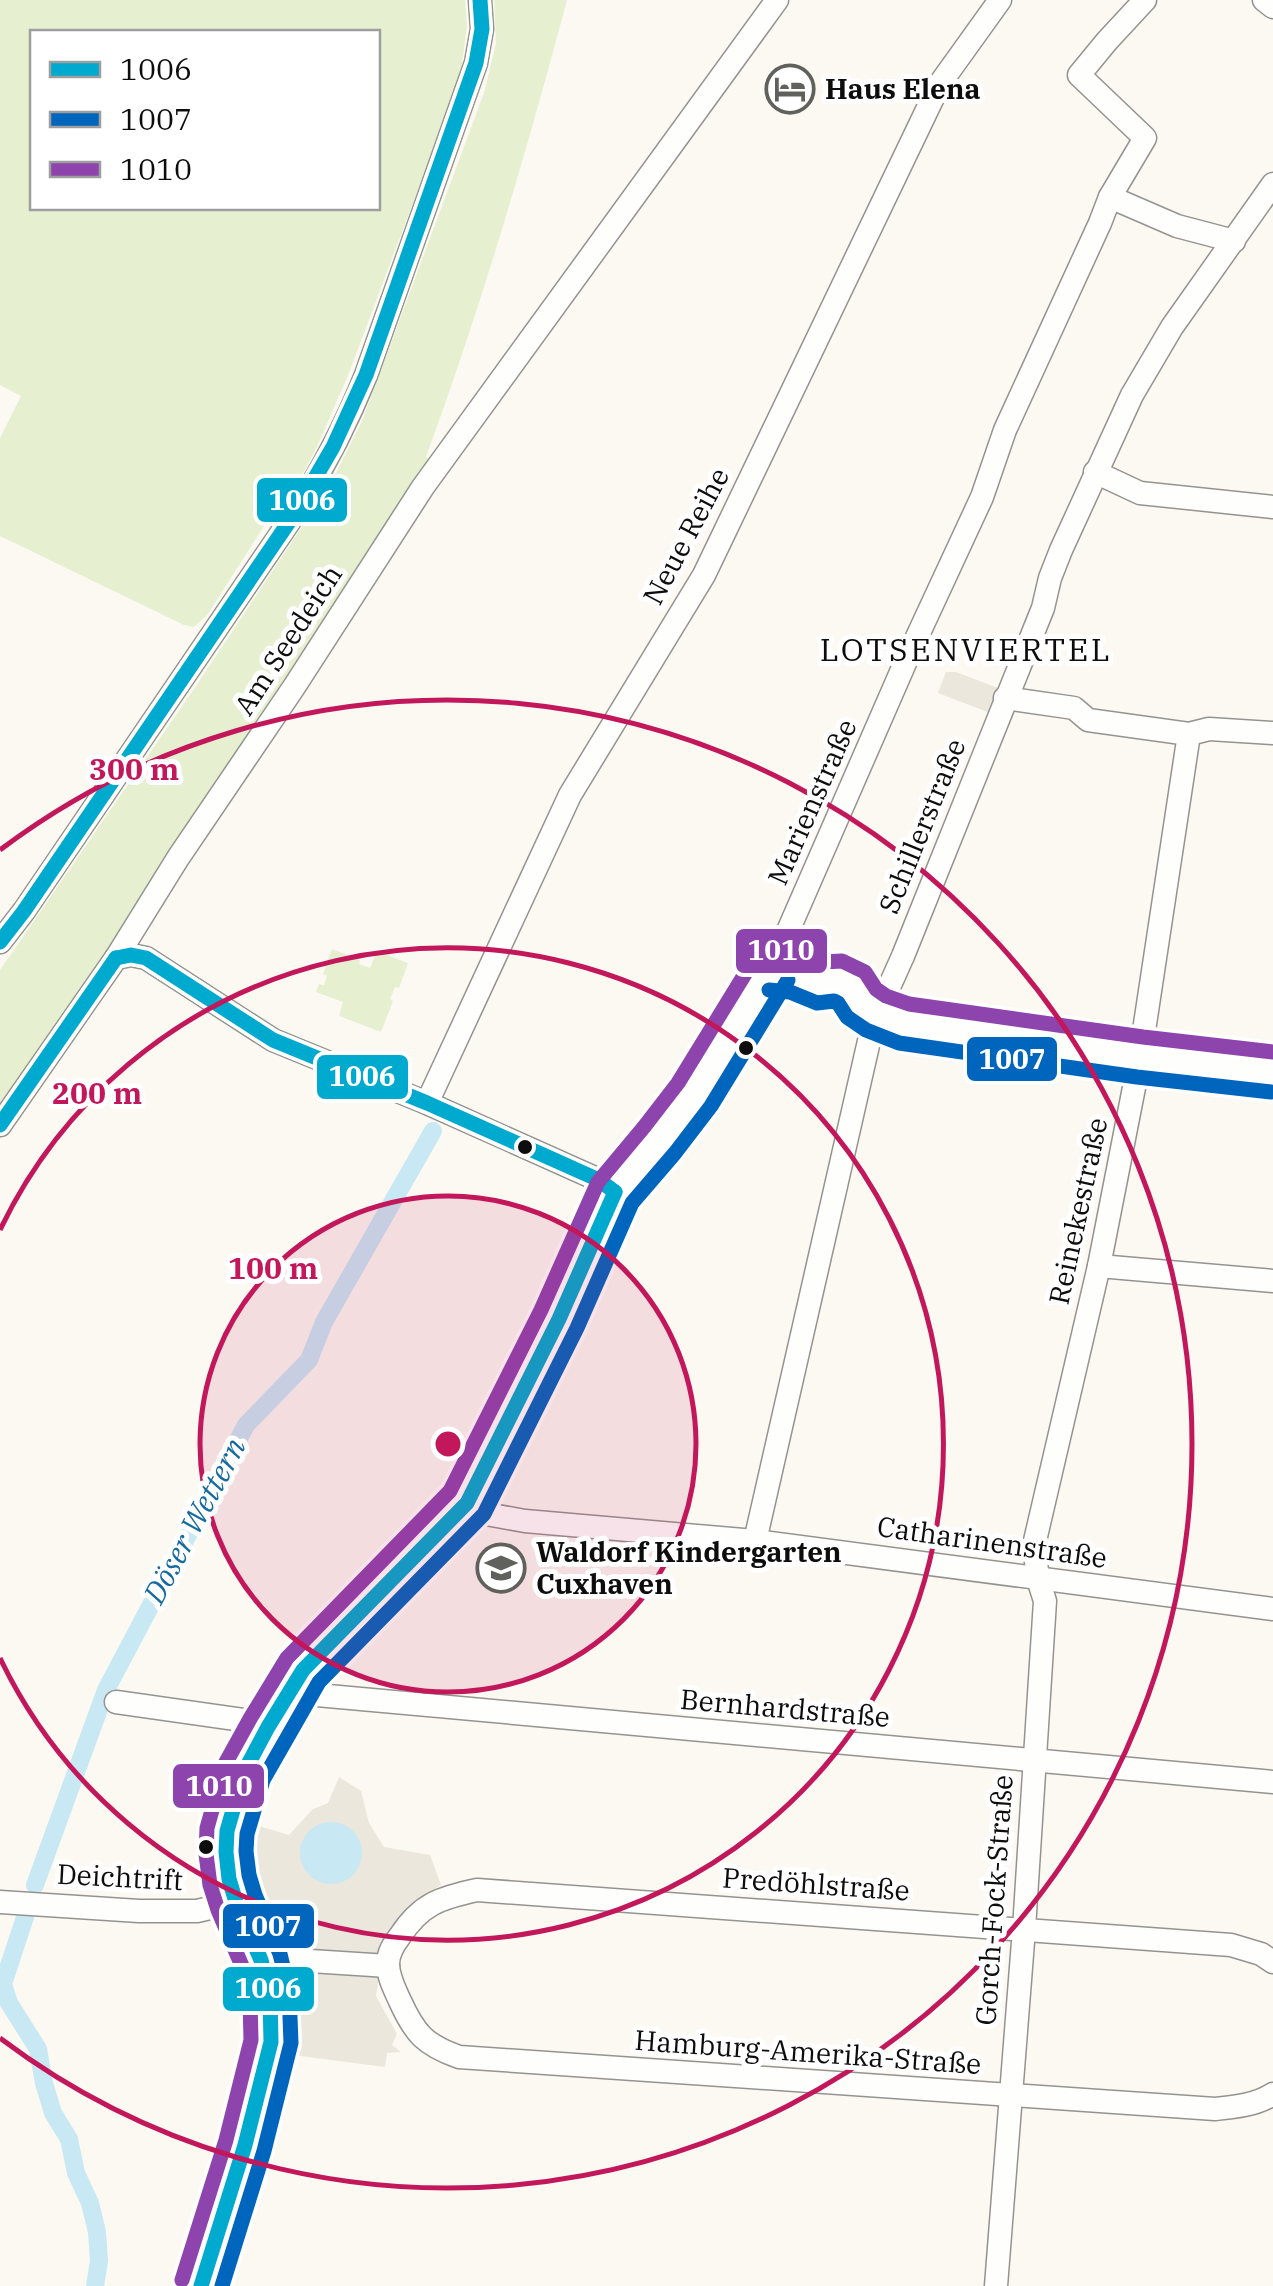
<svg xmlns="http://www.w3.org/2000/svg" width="1273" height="2286" viewBox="0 0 1273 2286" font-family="'IBM Plex Serif',serif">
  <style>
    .green { fill: #e6f0d1; fill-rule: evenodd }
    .plaza { fill: #ebe7dd }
    .water { fill: #c8e8f4 }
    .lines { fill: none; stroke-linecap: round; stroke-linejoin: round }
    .canal { stroke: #c8e8f4; stroke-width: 18 }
    .minor-casing { stroke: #949390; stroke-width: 25 }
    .minor { stroke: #fefefd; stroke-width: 22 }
    .bus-1-casing { stroke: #fff; stroke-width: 22 }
    .bus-2-casing { stroke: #fff; stroke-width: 22 }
    .bus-3-casing { stroke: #fff; stroke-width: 22 }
    .bus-1 { stroke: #00a9ce; stroke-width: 15 }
    .bus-2 { stroke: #0065bd; stroke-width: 15 }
    .bus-3 { stroke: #8e44ad; stroke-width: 15 }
    .ring { fill: none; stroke: #c2185b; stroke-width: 5 }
    .bus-dot { fill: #0d0d0d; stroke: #fff; stroke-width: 4 }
    .labels { text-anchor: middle; stroke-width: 10; stroke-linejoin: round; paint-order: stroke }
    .poi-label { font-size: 28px; font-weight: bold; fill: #0d0d0d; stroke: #fff; text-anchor: start }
    .street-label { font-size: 28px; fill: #0d0d0d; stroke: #fff }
    .water-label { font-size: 30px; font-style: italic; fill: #166a9f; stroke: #fff }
    .quarter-label { font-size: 32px; letter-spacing: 2.5px; fill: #0d0d0d; stroke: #fff }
    .centre { fill: #c2185b; stroke: #fff; stroke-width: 5 }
    .ring-label { font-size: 30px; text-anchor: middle; font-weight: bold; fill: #c2185b; stroke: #fff; stroke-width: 10; stroke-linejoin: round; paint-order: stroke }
    .line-badge { stroke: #fff; stroke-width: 4 }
    .badge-label { font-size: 28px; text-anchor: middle; font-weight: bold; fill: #fff }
  </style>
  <rect width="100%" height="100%" fill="#fbf9f1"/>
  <g class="green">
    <path d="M0 0H465L467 25 462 65 446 115 349 373 317 447 300 479 273 512 208 614 194 627 184 625 0 536V438L21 396 0 385ZM32 32H378V208H32Z"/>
    <path d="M494 0H567C526 154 481 307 426 457L434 461 129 920 0 1108V970L196 686 331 483 362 421 484 93 496 43Z"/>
    <polygon points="332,949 360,960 359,964 370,968 377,951 408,963 399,988 395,987 390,999 393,1001 381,1032 339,1016 343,1002 316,992 319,984 324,985 327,976 323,974"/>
  </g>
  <g class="plaza">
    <polygon points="946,672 956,672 998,688 990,713 938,693"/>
    <polygon points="339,1777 361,1791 369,1823 384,1847 430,1855 441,1885 411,1905 386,1933 376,1996 397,2034 392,2045 401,2052 387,2053 385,2067 285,2054 291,1989 281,1988 240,1878 239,1859 243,1826 252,1824 289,1835 313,1809 328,1803"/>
  </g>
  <circle class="water" cx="331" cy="1853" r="31"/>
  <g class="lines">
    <g class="canal">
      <polyline points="35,1885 106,1690 246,1425 309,1360 324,1322 433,1131"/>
      <polyline points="26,1914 3,1984 9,2003 38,2049 44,2083 53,2113 69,2139 76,2173 90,2203 97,2232 99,2261 95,2286"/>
    </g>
    <g class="minor-casing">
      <g id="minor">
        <polyline points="1264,0 1273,7"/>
        <polyline points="1110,197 1177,226 1234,241"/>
        <polyline points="1095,472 1140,493 1273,507"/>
        <polyline points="1005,698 1074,708 1088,720 1189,734 1209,729 1273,733"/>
        <path d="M0 942 24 911 293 516C322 471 346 425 366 375L476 63 482 29 480 0"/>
        <polyline points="116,958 131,955 146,958 273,1040 427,1103 599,1180 615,1192"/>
        <path d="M771 970C794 970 816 977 830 994"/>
        <path d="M821 983C849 977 846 982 861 1001 871 1014 889 1020 904 1024L1140 1057 1273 1072"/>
        <polyline points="427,1103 570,795 704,575 939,85 1000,0"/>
        <polyline points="0,1125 116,958 178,858 294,687 423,487 777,0"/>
        <polyline points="1099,1266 1273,1281"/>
        <polyline points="467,1503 486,1514 525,1521 755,1541 1273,1609"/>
        <polyline points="755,1541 869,1041 877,1014 903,956 1043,608 1050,578 1061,550 1132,395 1172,327 1273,184"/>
        <polyline points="296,1681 317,1695 1273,1782"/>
        <polyline points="116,1702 250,1721 268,1727"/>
        <polyline points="0,1902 139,1911 197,1911 236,1902"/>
        <polyline points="261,1960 295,1960 388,1966"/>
        <path d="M1273 1962 1261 1954 1231 1945 477 1890C440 1898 421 1904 400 1936 393 1945 388 1953 388 1964 388 1977 395 1990 400 2001 415 2034 425 2045 459 2057L1215 2109C1235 2107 1256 2105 1273 2094"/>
        <polyline points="201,2286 245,2145 271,2042 270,1996 261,1960 236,1902 229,1879 226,1852 227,1831 244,1772 268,1727 303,1670 401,1572 467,1503 559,1319 615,1192 660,1140 695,1094 771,970 905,663 982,497 1005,430 1100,223 1110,197 1145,138 1079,75 1107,41 1145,0"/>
        <polyline points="996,2286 1024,1929 1045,1601 1038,1579 1034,1545 1099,1266 1140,1057 1189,734"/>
      </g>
    </g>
    <use href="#minor" class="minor"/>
    <g class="bus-1-casing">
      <g id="bus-1">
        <polyline points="0,942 24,911 293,516 333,447 366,375 476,63 482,29 480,0"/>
        <polyline points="116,958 131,955 146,958 273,1040 427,1103 599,1180 615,1192"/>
        <polyline points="0,1125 116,958"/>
        <polyline points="201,2286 245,2145 271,2042 270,1996 261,1960 236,1902 229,1879 226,1852 227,1831 244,1772 268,1727 303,1670 467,1503 559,1319 615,1192"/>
      </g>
    </g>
    <g class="bus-2-casing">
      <g id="bus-2">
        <polyline points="769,990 790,992 817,1003 834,1001 838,1003 847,1017 866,1030 899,1043 1137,1077 1271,1092"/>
        <polyline points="222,2286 264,2151 291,2043 289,1991 280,1954 255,1895 249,1875 246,1851 247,1834 263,1780 319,1682 484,1514 577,1328 632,1203 675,1153 711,1106 788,980"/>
      </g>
    </g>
    <g class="bus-3-casing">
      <polyline id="bus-3" points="182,2280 226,2140 251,2040 250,1999 242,1966 218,1910 210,1885 206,1854 207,1828 225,1764 251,1717 287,1658 450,1491 541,1310 598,1182 644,1127 678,1083 756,956 763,952 773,950 799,952 823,962 842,961 865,972 876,989 886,996 909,1004 1143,1037 1273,1052"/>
    </g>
    <use href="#bus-1" class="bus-1"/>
    <use href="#bus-2" class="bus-2"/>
    <use href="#bus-3" class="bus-3"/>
  </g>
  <circle cx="448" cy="1444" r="248" fill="#c2185b" fill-opacity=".12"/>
  <g class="ring">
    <circle cx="448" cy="1444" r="248"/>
    <path d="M0 1230A496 496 0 1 1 0 1658"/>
    <path d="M0 850A744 744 0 1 1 0 2038"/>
  </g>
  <defs>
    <g id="hotel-ring" transform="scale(2.5)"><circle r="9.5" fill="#fff" stroke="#60605d" stroke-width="1.5"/><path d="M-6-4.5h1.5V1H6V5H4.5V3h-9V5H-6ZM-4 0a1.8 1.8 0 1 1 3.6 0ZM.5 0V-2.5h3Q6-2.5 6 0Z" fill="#60605d"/></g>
    <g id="school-ring" transform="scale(2.5)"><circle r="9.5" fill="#fff" stroke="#60605d" stroke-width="1.5"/><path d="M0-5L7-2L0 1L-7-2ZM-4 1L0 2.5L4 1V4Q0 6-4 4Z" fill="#60605d"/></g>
  </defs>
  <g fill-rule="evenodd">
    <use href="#hotel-ring" x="790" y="89"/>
    <use href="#school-ring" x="501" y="1568"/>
  </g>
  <g class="bus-dot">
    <circle cx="746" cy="1048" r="9"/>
    <circle cx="525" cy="1147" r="9"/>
    <circle cx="206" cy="1847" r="9"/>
  </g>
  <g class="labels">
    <g class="poi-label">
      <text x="825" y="99">Haus Elena</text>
      <text x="536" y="1562">Waldorf Kindergarten<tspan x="536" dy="32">Cuxhaven</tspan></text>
    </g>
    <g class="street-label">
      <text transform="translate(686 536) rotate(-62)" y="10">Neue Reihe</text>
      <text transform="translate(288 640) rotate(-57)" y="10">Am Seedeich</text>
      <text transform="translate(812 802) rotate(-66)" y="10">Marienstraße</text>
      <text transform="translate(922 826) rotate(-68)" y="10">Schillerstraße</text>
      <text transform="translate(1078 1211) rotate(-78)" y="10">Reinekestraße</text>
      <text transform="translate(992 1542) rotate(8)" y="10">Catharinenstraße</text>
      <text transform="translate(785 1708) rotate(5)" y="10">Bernhardstraße</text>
      <text transform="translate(120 1877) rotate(3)" y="10">Deichtrift</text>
      <text transform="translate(816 1884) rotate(4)" y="10">Predöhlstraße</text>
      <text transform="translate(994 1900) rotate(-86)" y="10">Gorch-Fock-Straße</text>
      <text transform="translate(808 2052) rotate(4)" y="10">Hamburg-Amerika-Straße</text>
    </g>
    <g class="water-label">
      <text transform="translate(195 1521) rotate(-62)" y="10">Döser Wettern</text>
    </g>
    <g class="quarter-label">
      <text x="966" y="661">LOTSENVIERTEL</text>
    </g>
  </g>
  <circle cx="448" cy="1444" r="15" class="centre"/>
  <g class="ring-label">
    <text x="134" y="780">300 m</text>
    <text x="97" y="1104">200 m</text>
    <text x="273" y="1279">100 m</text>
  </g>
  <g class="line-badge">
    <rect x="255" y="476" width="94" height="48" rx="10" fill="#00a9ce"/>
    <rect x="734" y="927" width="95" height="48" rx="10" fill="#8e44ad"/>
    <rect x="965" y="1035" width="94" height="48" rx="10" fill="#0065bd"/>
    <rect x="315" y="1053" width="95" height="48" rx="10" fill="#00a9ce"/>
    <rect x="171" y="1762" width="95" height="48" rx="10" fill="#8e44ad"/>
    <rect x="221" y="1902" width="95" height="48" rx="10" fill="#0065bd"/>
    <rect x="221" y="1965" width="95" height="48" rx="10" fill="#00a9ce"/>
  </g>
  <g class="badge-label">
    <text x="302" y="510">1006</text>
    <text x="781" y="960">1010</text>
    <text x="1012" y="1069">1007</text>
    <text x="362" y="1086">1006</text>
    <text x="219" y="1796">1010</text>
    <text x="268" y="1936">1007</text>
    <text x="268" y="1998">1006</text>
  </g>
  <rect x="30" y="30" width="350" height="180" fill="#ffffff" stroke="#9e9e9e" stroke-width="2.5"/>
  <rect x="50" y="62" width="50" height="15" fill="#00a9ce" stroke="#9e9e9e" stroke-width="2.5"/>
  <text x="120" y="80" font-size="30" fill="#0d0d0d">1006</text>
  <rect x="50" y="112" width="50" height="15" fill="#0065bd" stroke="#9e9e9e" stroke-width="2.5"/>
  <text x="120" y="130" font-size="30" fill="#0d0d0d">1007</text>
  <rect x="50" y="162" width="50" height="15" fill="#8e44ad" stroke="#9e9e9e" stroke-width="2.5"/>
  <text x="120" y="180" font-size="30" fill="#0d0d0d">1010</text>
</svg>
